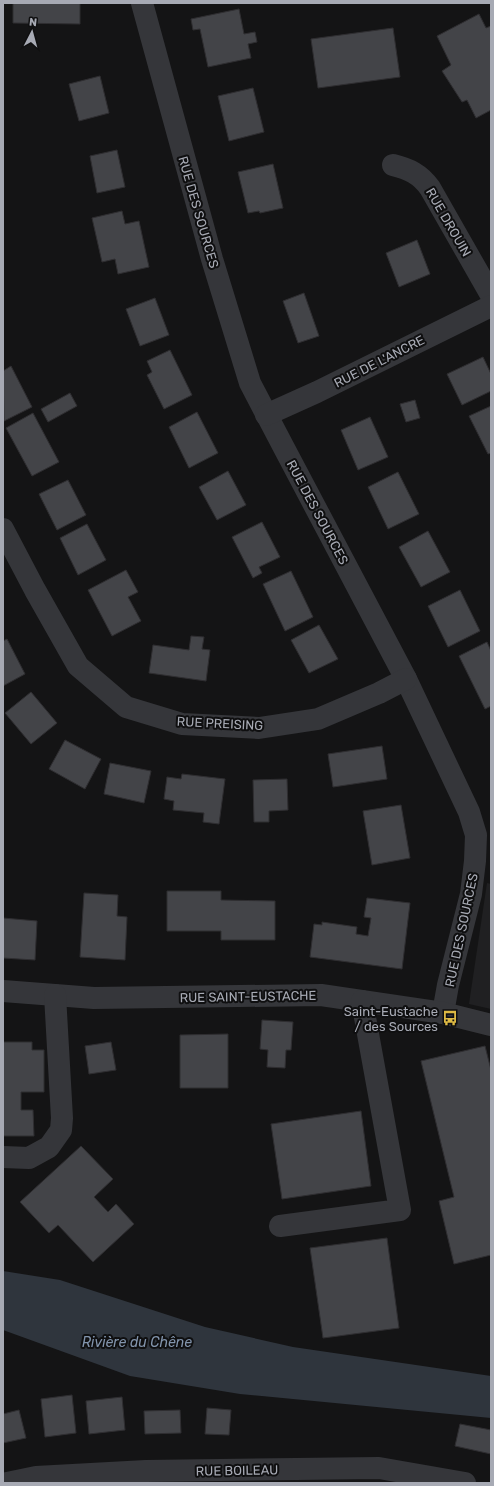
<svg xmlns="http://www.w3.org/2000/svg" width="494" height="1486" viewBox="0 0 494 1486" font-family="Rubik,sans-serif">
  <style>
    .built { fill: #202022 }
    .water { fill: #2f353d }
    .building { fill: #434448; stroke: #2f2e31 }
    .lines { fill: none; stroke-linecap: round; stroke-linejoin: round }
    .minor { stroke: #35363a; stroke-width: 22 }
    .labels { text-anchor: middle; stroke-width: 4; stroke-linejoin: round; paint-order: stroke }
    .street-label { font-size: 13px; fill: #a7aab4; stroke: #0f0f10 }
    .poi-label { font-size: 13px; fill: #a7aab4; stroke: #0f0f10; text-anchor: end }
    .water-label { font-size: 14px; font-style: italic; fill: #8294ac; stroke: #0f0f10 }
  </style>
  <rect width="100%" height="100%" fill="#141415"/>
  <polygon class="built" points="487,883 491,884 491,1009 469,1004"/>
  <polygon class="water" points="3,1271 60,1280 205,1327 293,1347 491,1376 491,1418 240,1394 130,1376 3,1330"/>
  <g class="building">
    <polygon points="13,3 80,3 80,24 13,23"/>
    <polygon points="239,9 244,34 255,32 257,42 248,44 251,58 208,67 200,29 193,30 191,19"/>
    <polygon points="479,14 486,28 491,26 491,110 476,118 467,100 462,102 442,71 451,65 437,36"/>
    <polygon points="393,28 400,77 318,88 311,39"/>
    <polygon points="100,76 109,113 79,121 69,84"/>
    <polygon points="253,88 264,132 229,141 218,96"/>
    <polygon points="117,150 125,187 97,193 90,156"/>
    <polygon points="273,164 283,208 260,213 259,211 248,213 238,172"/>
    <polygon points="122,211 125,224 139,221 149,267 118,274 115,259 102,262 92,218"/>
    <polygon points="417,240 430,274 399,287 386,253"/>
    <polygon points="304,293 319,336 298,343 283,301"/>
    <polygon points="155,298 169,335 140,346 126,309"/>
    <polygon points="170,350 192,395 164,409 147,375 152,372 147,361"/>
    <polygon points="483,357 491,374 491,391 462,405 447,374"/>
    <polygon points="11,366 32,407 4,421 3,371"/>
    <polygon points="70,393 77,406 48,422 41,409"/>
    <polygon points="415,400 420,418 406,422 400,404"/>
    <polygon points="491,406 491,453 488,454 469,416"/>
    <polygon points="197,412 218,453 189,468 169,427"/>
    <polygon points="33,413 59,462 32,476 6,428"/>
    <polygon points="370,417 388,457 358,470 341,430"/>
    <polygon points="228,471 246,505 217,520 199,487"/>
    <polygon points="398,472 419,514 388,529 368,487"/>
    <polygon points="68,480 86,515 57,530 39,494"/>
    <polygon points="262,522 280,557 259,567 262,573 253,578 232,537"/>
    <polygon points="87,524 106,560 78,575 60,538"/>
    <polygon points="428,531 450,572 421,587 399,547"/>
    <polygon points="126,570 138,592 128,597 141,621 112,636 88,590"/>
    <polygon points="291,571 313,617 285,631 263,584"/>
    <polygon points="460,590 480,631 448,647 428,606"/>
    <polygon points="319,625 338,659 309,673 291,640"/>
    <polygon points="191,636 204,637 202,649 210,650 206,681 149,673 153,645 189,650"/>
    <polygon points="7,639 25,674 3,686 3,641"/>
    <polygon points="487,642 491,651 491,706 485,709 459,656"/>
    <polygon points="31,692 57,723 31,744 5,713"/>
    <polygon points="65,740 101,759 85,789 49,769"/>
    <polygon points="382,746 387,779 333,787 328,754"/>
    <polygon points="110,763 151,771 144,803 104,794"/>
    <polygon points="182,774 225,779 219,824 203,822 204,813 173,810 174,801 164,799 167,777 181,779"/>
    <polygon points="287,779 288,810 269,811 269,822 254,822 253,780"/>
    <polygon points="401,805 410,858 372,865 363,811"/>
    <polygon points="167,891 221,891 221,900 275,901 275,940 221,940 221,931 167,931"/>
    <polygon points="84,893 118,895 117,916 127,917 125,960 80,957"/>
    <polygon points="367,898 410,903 402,969 310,957 314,924 322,925 322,922 357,927 356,934 368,936 371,918 364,917"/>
    <polygon points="3,918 37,921 35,960 3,958"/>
    <polygon points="262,1020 293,1022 291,1050 286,1050 285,1068 267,1067 268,1050 260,1049"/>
    <polygon points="228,1034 228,1088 180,1088 180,1035"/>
    <polygon points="3,1042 32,1042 32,1050 44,1050 44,1092 21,1092 21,1110 33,1110 34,1136 3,1136"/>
    <polygon points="111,1042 116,1070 89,1074 85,1046"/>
    <polygon points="485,1046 491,1070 491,1255 454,1264 439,1201 454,1197 421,1061"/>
    <polygon points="361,1111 371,1186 282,1199 271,1124"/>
    <polygon points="81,1146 113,1179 94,1197 108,1212 116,1204 134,1224 93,1262 58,1225 49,1233 20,1202"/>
    <polygon points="387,1238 399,1328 323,1338 310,1248"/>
    <polygon points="72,1395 76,1433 45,1437 41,1399"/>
    <polygon points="122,1397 125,1430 89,1434 86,1401"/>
    <polygon points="207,1408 231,1410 229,1435 205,1434"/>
    <polygon points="19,1410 26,1438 3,1443 3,1414"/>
    <polygon points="180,1410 181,1433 145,1434 144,1411"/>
    <polygon points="460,1424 491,1430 491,1454 455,1446"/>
  </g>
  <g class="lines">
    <g class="minor">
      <polyline points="142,3 212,259 250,383 283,446 406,679 469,812 476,835 475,861 471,894 448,985 443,1013"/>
      <path d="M393 165C409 169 420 174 430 188L491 295"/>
      <polyline points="266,415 317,392 491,306"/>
      <polyline points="3,529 35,590 78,666 126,707 182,724 259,728 318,719 379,693 406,679"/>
      <polyline points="3,991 94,998 321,995 443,1013 491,1025"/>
      <polyline points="3,1157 29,1158 49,1147 61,1130 62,1118 55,995"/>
      <polyline points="280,1226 400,1210 362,1001"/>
      <polyline points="7,1483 36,1477 146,1471 379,1468 465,1483"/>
    </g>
  </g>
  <defs>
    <g id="bus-bare" transform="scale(1.2)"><path d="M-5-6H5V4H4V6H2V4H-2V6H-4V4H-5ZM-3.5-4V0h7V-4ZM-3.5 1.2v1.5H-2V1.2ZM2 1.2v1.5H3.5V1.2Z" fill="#deba44" stroke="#0f0f10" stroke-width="2.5" paint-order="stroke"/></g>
  </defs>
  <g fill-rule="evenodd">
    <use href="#bus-bare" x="450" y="1018"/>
  </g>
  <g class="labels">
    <g class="street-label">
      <text transform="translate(199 212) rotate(74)" y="5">RUE DES SOURCES</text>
      <text transform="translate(449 222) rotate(60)" y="5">RUE DROUIN</text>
      <text transform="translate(379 361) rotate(-27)" y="5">RUE DE L'ANCRE</text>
      <text transform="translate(318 512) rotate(62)" y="5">RUE DES SOURCES</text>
      <text transform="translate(220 723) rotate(3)" y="5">RUE PREISING</text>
      <text transform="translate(461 930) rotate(-78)" y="5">RUE DES SOURCES</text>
      <text transform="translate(248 996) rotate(-1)" y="5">RUE SAINT-EUSTACHE</text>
      <text transform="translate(237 1470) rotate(-1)" y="5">RUE BOILEAU</text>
    </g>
    <g class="poi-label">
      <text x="438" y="1016">Saint-Eustache<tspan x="438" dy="15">/ des Sources</tspan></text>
    </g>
    <g class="water-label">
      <text x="137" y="1347">Rivière du Chêne</text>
    </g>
  </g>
  <rect width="494" height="1486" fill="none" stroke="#a7aab4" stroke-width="8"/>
  <g transform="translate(32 32) rotate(6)" stroke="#0f0f10" stroke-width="3" paint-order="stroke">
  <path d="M0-3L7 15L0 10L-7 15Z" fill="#a7aab4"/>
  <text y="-6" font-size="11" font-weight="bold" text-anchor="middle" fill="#a7aab4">N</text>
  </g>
</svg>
